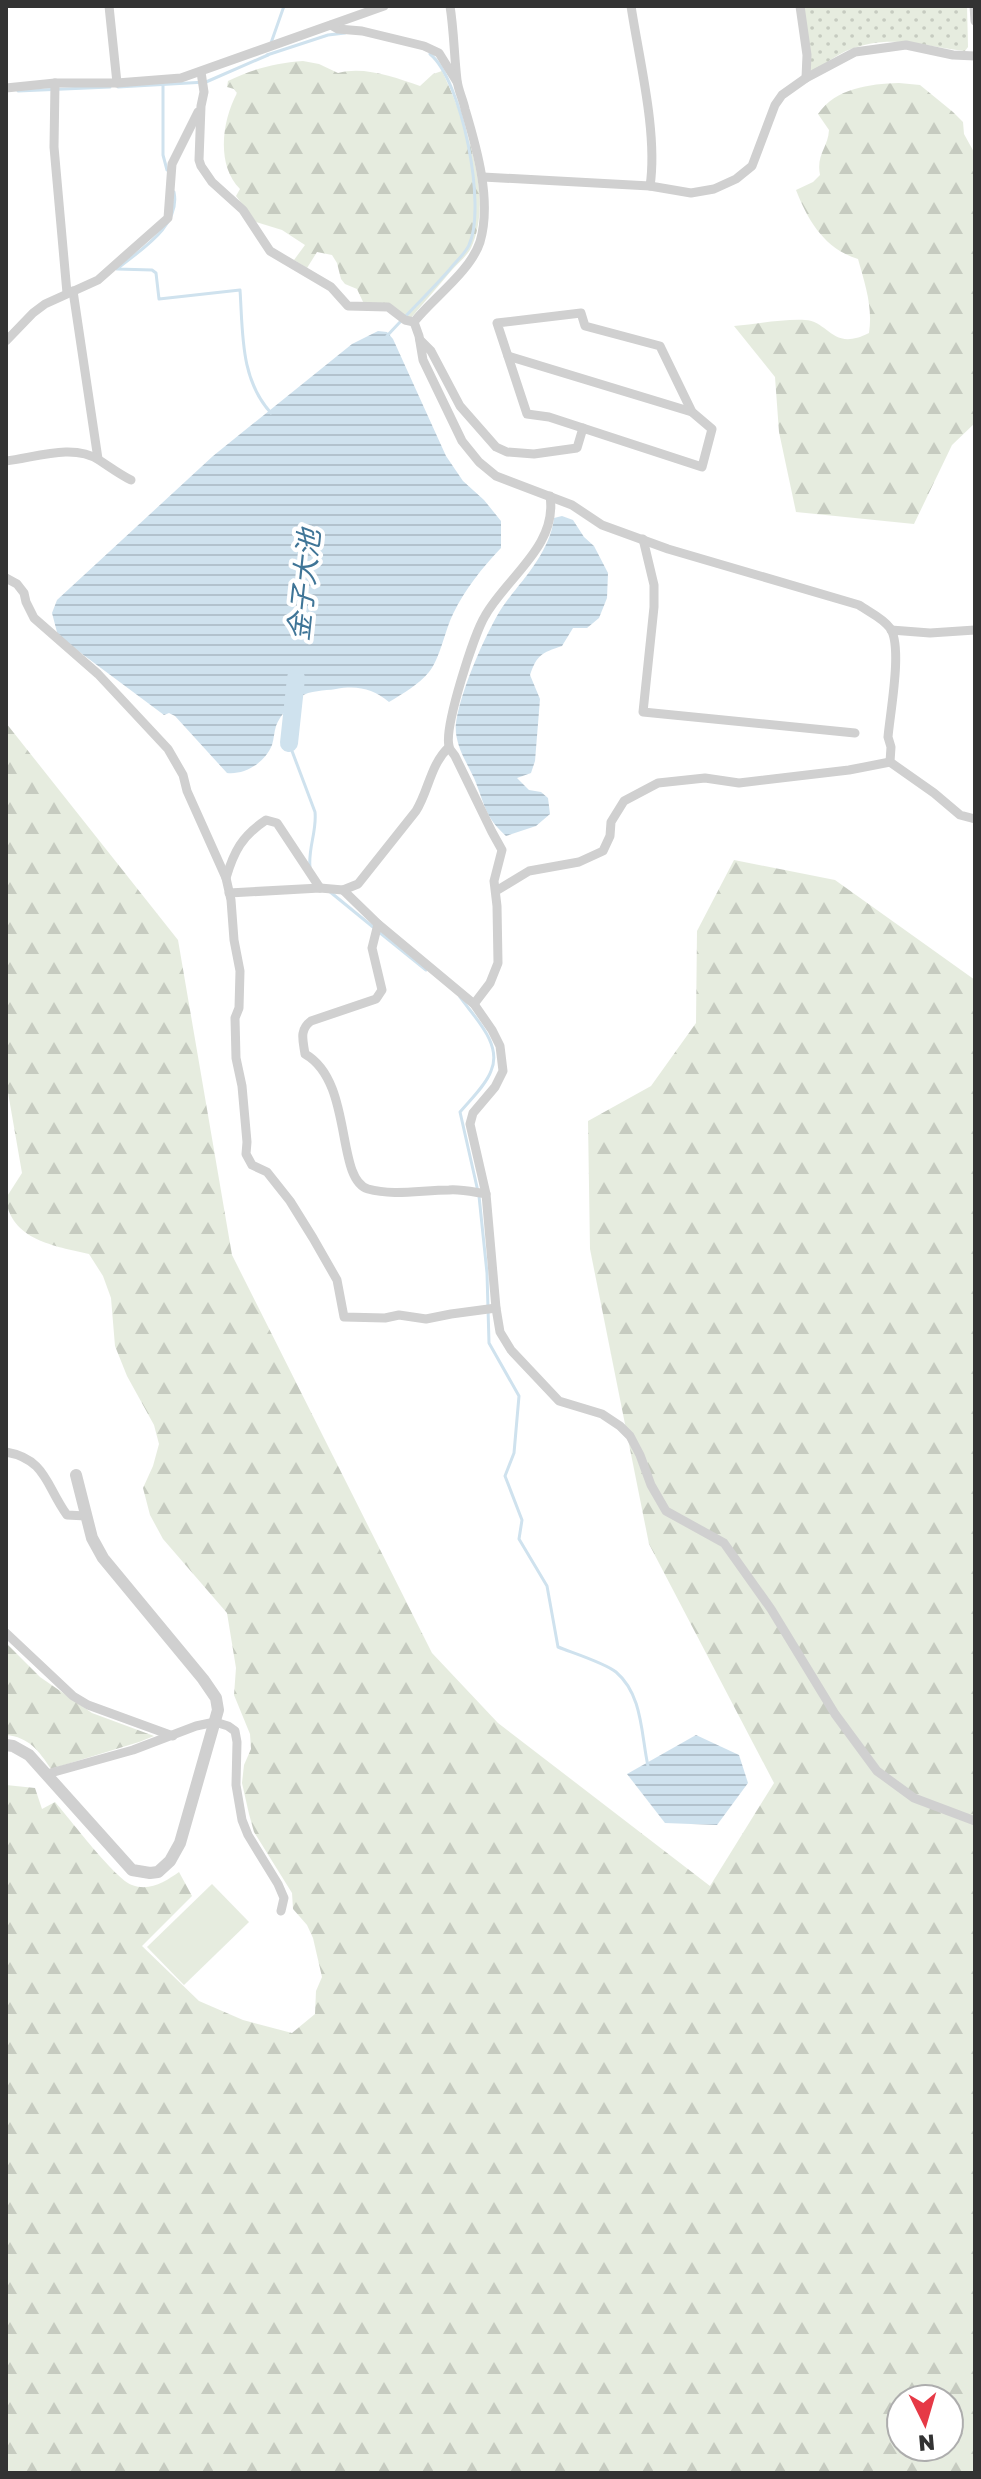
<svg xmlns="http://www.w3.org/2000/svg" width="981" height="2479" viewBox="0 0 981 2479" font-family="'Golos Text','Noto Sans JP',sans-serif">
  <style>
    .green { fill: url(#green-dots) }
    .forest { fill: url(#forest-firs); fill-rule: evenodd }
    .pitch { fill: #e6ecdf }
    .water { fill: url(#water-rules) }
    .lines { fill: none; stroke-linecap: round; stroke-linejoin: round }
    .stream { stroke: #cfe2ee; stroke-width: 3 }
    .river { stroke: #cfe2ee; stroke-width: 18 }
    .minor { stroke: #d0d0d0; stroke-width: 9 }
    .tertiary { stroke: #d0d0d0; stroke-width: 12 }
    .labels { text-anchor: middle; stroke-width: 8; stroke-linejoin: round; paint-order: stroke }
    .water-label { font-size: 28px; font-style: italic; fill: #3f7597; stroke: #fff }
  </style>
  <defs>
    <pattern id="green-dots" width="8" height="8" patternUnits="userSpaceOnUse" patternTransform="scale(2)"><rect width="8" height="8" fill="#e6ecdf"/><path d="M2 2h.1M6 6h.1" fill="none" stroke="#c6cbc0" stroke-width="1.8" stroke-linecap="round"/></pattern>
    <pattern id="forest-firs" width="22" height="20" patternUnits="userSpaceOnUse" patternTransform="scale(2)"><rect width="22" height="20" fill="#e6ecdf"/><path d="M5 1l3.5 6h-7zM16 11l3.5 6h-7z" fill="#c6cbc0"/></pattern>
    <pattern id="water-rules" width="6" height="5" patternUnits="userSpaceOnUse" patternTransform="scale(2)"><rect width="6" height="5" fill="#cfe2ee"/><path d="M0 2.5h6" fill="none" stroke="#b2c2cd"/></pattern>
  </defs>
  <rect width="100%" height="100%" fill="#fff"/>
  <path class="green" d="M801 6H967L968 47 965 51C921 46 890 33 846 51 833 57 821 68 808 72Z"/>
  <g class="forest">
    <path d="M303 61 319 64 338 73C364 66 394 77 420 86L433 74 442 71C464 119 495 196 471 248 467 256 457 264 451 271 438 287 424 302 411 318L364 304 357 289 345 284 341 279 337 263 332 255 317 252 307 268 294 260 305 245 282 230 256 222 236 196 240 189C216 165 222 121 237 93L234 89 227 87 228 81C253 69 275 63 303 61Z"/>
    <path d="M899 83 920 85 953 112 963 122 964 134 975 154V423L952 445 914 524 796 512 779 432 775 377 734 326C757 324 782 319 805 320 829 321 832 352 869 333 873 307 865 284 858 259 825 249 808 221 796 190L813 182 820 175C816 154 828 148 829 130L818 114C836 88 869 84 899 83Z"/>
    <path d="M6 723 178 940 232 1255 432 1653 498 1723 710 1886 774 1783 649 1544 590 1249 588 1121 651 1086 696 1023 697 931 734 860 835 880 975 980V2473H6V1785L35 1788 42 1809 55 1802C70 1819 115 1879 132 1885 150 1892 166 1881 179 1872L192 1896 142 1946 199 2001 243 2020 292 2033 315 2014 316 1991 322 1977 313 1938 307 1925 293 1909 292 1893 254 1832 249 1814 242 1783 244 1765 251 1749 250 1734 234 1695 236 1668 227 1613 163 1539 150 1515 143 1488 153 1466 159 1444 154 1425 127 1376 115 1346 111 1298 103 1276 89 1254C55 1246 10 1240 6 1198L22 1173 6 1081ZM901 2399H949V2447H901Z"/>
    <path d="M6 1643 40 1677 92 1713 154 1736 139 1742 51 1769C39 1751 29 1737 6 1735Z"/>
  </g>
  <polygon class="pitch" points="212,1884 249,1922 184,1985 147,1947"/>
  <g class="water">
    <path d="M378 331 387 332 393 339 446 456 463 481 484 500 501 521V548C482 568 465 589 453 614 445 630 440 659 429 672 418 685 404 693 389 702 373 689 358 685 336 689 324 691 310 690 300 697 291 704 280 715 276 726 274 732 274 739 272 745 265 762 246 775 227 773L175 716 169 713 164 715 58 636 52 613 57 600 213 456 352 344Z"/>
    <path d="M562 516 573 520 584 537 594 546 608 573 607 598 599 618 587 628H573L562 646C541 653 537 655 530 675L540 699 535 761 531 773 517 778 529 790 541 792 548 798 550 814 536 826 506 836C484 816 485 804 474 778 467 763 458 750 456 733 453 706 489 624 506 602 525 577 550 551 554 518Z"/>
    <polygon points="696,1735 739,1755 748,1783 717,1825 665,1823 627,1774"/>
  </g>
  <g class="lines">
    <g class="stream">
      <polyline points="271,43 284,6"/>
      <polyline points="267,55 328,35 345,33"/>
      <polyline points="163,86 163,155 167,170"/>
      <polyline points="118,87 206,82 268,55"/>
      <polyline points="18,91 110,87"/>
      <path d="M174 192C181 226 140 250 117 269L152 270 156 273 159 299 240 290C243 333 240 379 271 413"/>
      <path d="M387 336C408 313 430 292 450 269 456 261 465 254 469 245 487 207 462 80 430 54"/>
      <path d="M289 743 315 812C317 831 308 848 310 867"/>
      <polyline points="329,891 373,927"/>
      <polyline points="379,932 426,970"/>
      <path d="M460 997C474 1017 503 1044 491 1071 486 1085 470 1100 460 1112L479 1196 487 1273 489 1343 519 1396 514 1453 505 1476 522 1520 519 1539 547 1586 558 1647C573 1653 605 1663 616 1672 643 1695 641 1735 648 1766"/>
    </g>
    <polyline class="river" points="289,743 296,678"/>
    <g class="minor">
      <polyline points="109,6 117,83"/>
      <path d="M450 6C454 31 454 55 457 80 458 90 463 99 465 109 477 149 492 201 480 242 470 272 433 298 414 322L419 336 423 360 462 441 479 462 496 476 572 505 602 525 668 549 859 605C869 612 883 618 890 628 903 646 890 713 888 737L891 747 890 762 934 793 960 815 975 819"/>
      <path d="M631 6C639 59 658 134 650 186"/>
      <polyline points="800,6 807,55 806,78"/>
      <polyline points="974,6 975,21"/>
      <polyline points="331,25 338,29 362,31 424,46 439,53 457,82"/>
      <polyline points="201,72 204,92 201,106 199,160 201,166 212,182 243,210 270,251 331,287 348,306 388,307 405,320 414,322"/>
      <polyline points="55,83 54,147 67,293"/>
      <polyline points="6,88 55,83 117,83 181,78 384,6"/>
      <polyline points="483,177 650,186 691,193 714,189 736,179 752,166 775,105 782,95 806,78 855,52 906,45 953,55 975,56"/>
      <polyline points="73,291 98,459"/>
      <polygon points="581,313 585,326 660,346 692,412 712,429 702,467 549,417 527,414 497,323"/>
      <polyline points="420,340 431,351 460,406 496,447 507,452 534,454 577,448 583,428"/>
      <polyline points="6,341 33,313 45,304 98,280 168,218 172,164 198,112"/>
      <polyline points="508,356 692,412"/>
      <path d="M6 461C34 458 73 443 99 460 110 467 119 474 131 480"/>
      <polyline points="643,539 654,585 654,607 643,712 855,733"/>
      <polyline points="6,578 17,584 24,593 26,602 34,618 98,674 168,749 183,775 187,791 226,878 231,900 234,940 240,971 239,1008 235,1018 236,1058 242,1086 247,1142 246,1154 252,1165 267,1172 290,1201 313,1238 337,1280 344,1317 385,1318 399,1315 426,1319 451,1314 496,1308"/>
      <polyline points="891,630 930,633 975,630"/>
      <path d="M226 878C234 851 242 836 266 820L277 823 320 888"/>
      <polyline points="343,890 378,924 474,1004 492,1030 500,1046 503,1071 495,1087 473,1113 470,1124 486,1194 496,1308 500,1332 511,1350 559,1401 602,1414 620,1426 630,1436 640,1455 651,1485 666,1511 724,1543 771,1609 835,1714 877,1771 914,1798 975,1821"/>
      <polyline points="496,891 529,871 579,862 603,851 610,836 611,822 624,801 658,783 705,778 739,783 849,770 890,762"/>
      <path d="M229 893 320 888 343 890 358 884 416 811C429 790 430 765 449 747"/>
      <path d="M378 924 372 948 382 990 376 999 311 1021C299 1030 303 1040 305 1054 354 1082 335 1179 368 1189 393 1196 422 1190 449 1190 461 1189 473 1192 486 1194"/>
      <path d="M474 1004 490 983 498 963 497 906 494 881 502 850 492 832 455 756C453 753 449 749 449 746 444 727 474 634 485 616 506 578 558 546 550 496"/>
      <path d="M6 1452C46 1459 46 1486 67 1515L86 1516"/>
      <polyline points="6,1633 73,1696 88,1705 173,1736"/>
      <polyline points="47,1774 133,1750 196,1726 215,1722 228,1726 235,1731 237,1742 236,1785 242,1820 248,1835 278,1884 284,1898 281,1911"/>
    </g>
    <polyline class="tertiary" points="6,1745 13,1746 29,1755 132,1870 150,1873 158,1872 170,1861 180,1843 218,1710 216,1698 203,1679 103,1558 92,1538 76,1475"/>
  </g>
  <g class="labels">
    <g class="water-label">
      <text transform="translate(304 585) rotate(-84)" y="10">金子大池</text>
    </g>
  </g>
  <rect width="981" height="2479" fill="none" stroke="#333333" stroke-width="16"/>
  <g transform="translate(925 2423) rotate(175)"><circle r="38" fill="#ffffff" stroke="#adadad" stroke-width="2"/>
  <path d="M0-6L14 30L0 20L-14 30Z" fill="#e63946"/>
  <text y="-12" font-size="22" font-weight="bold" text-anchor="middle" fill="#333333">N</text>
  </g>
</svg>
